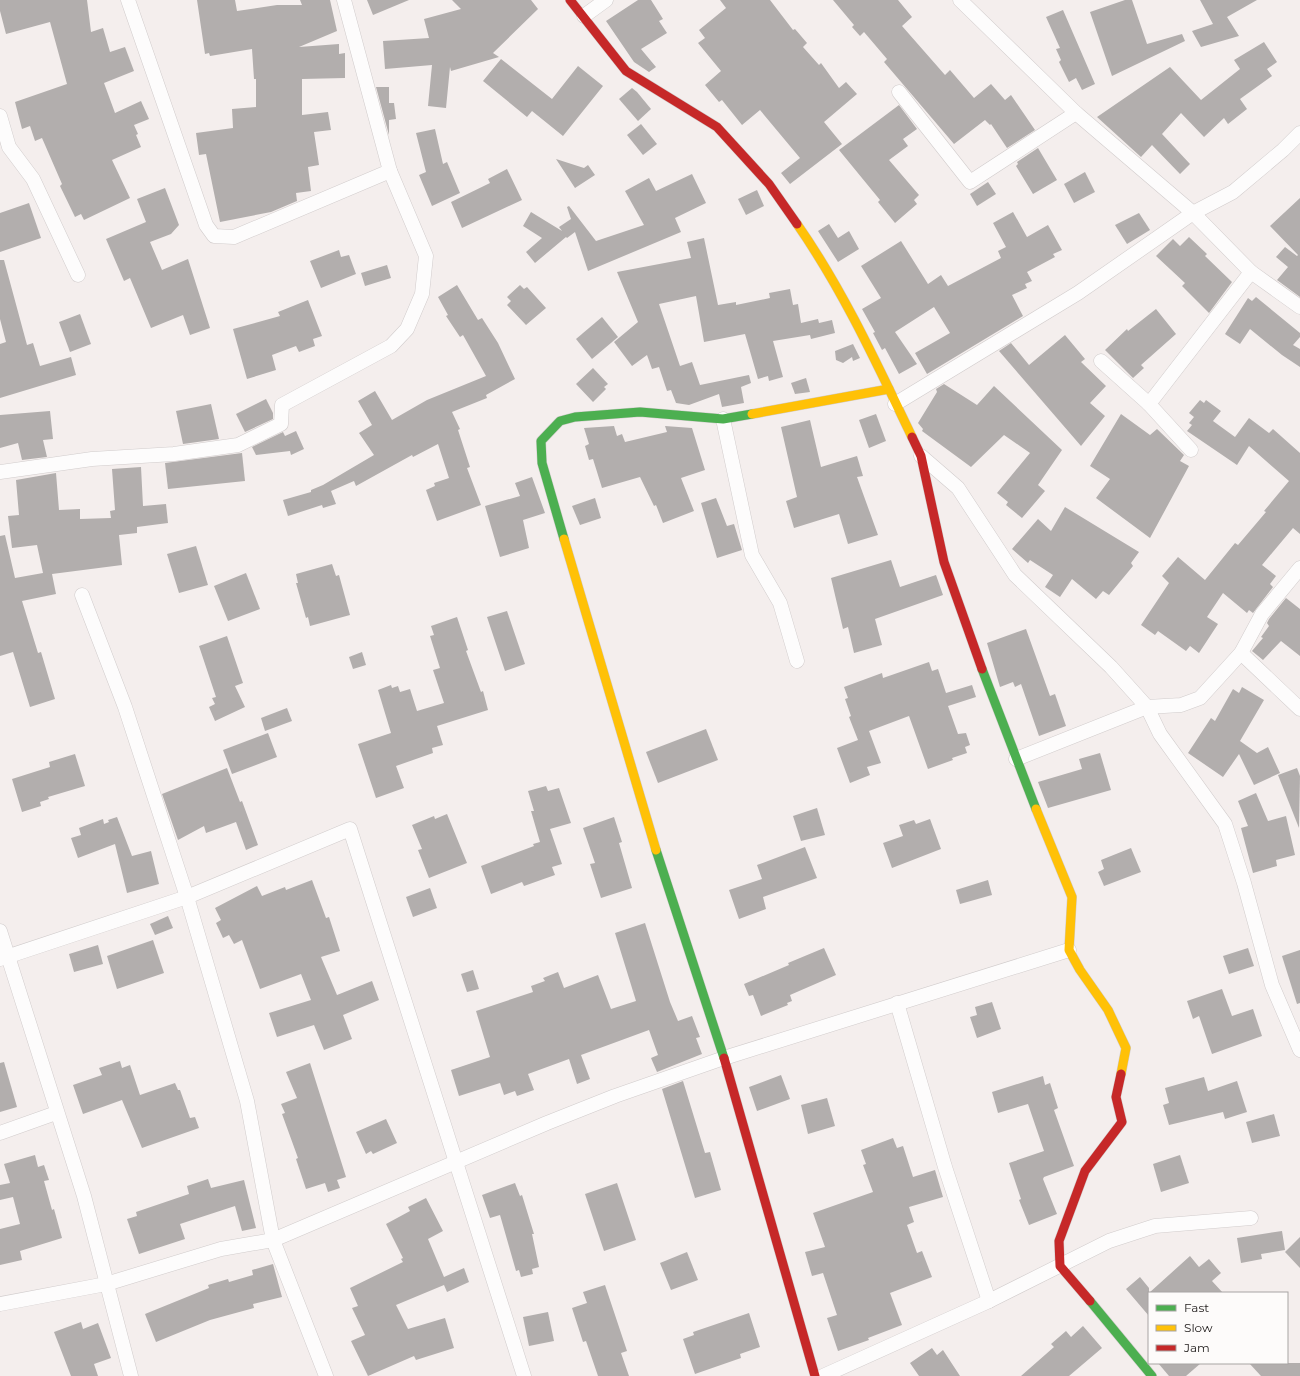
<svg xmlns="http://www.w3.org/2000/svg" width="1300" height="1376" viewBox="0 0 1300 1376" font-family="Montserrat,sans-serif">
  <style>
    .building { fill: #b2aead }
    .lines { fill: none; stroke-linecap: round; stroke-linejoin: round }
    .street-casing { stroke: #d1cccc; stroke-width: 15 }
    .fast-casing { stroke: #d1cccc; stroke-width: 10 }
    .slow-casing { stroke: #d1cccc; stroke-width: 10 }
    .jam-casing { stroke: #d1cccc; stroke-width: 10 }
    .street { stroke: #fdfcfc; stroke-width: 14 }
    .fast { stroke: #4caf50; stroke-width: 9 }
    .slow { stroke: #ffc107; stroke-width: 9 }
    .jam { stroke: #c62828; stroke-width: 9 }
  </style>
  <rect width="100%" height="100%" fill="#f4eeed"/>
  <g class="building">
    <polygon points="0,0 87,0 91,32 103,28 110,52 125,47 134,71 104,83 115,113 141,101 149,119 134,125 138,134 136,135 141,147 112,160 130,198 84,220 81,214 75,217 60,186 62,184 42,138 35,141 30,126 22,129 15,102 67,84 50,22 6,34 0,11"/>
    <polygon points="197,0 235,0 237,11 277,5 302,5 300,0 330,0 337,31 299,47 339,44 339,54 345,53 345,78 302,79 302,115 328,112 331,130 314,132 319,165 308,167 311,191 296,193 297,201 271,212 220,222 206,154 199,155 196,133 233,128 232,109 256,107 256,79 254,79 252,49 210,56 209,53 205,54"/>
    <polygon points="367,0 409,0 373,15"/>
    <polygon points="452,0 531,0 538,9 493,53 499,57 451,71 450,67 446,108 428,106 432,65 385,69 383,41 429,38 424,19 461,9"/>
    <polygon points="638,0 651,0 663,19 659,21 667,33 641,49 656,67 649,72 634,62 606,21"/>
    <polygon points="720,0 770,0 793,30 795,29 807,43 803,47 819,65 821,63 839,88 846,82 857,94 824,122 842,144 790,184 781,173 800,158 760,110 742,125 722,100 719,102 705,85 721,71 698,43 705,38 699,30 726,8"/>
    <polygon points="833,0 898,0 912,17 902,26 945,75 950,70 974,98 991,84 1005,100 1011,95 1035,130 1007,148 991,124 990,125 985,120 954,144 884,62 887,59 864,32 860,36 852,27 854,25"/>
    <polygon points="1125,0 1132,0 1147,44 1182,34 1185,41 1112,76 1090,12"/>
    <polygon points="1200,0 1257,0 1227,17 1239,36 1201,47 1192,31 1213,24"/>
    <polygon points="1063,10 1095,84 1082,90 1076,78 1069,82 1059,62 1061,60 1056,49 1060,48 1046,17"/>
    <polygon points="1264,42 1277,62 1267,69 1272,76 1240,99 1247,109 1228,124 1224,118 1204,137 1181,113 1162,134 1190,164 1180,174 1152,145 1141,157 1097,117 1170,67 1201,100 1240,69 1234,60"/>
    <polygon points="501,59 552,99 578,66 603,86 563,136 532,111 527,117 483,81"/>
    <polygon points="376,87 389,87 389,103 394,103 396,119 389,120 389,135"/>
    <polygon points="632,88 637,92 651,109 638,121 619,99"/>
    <polygon points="899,105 917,129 903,139 908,146 889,160 919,195 914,200 917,204 895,223 878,202 880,200 839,150"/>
    <polygon points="641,124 657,144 643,155 627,135"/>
    <polygon points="435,129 443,164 447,162 460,193 432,206 419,175 426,172 416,133"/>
    <polygon points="1038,148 1057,180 1033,194 1016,166 1018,164 1017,162"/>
    <polygon points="556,159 584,168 588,165 595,175 575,188"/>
    <polygon points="507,169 522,200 462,228 451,202 490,183 488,179"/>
    <polygon points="1085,172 1095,192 1074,203 1064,184"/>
    <polygon points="692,174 706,203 675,218 681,232 588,271 575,232 567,238 566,237 535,263 526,252 542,238 523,226 531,212 562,231 559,227 571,219 567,207 569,206 596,241 644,225 625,191 649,178 656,191"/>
    <polygon points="988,182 996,194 977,206 970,194"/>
    <polygon points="165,188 179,225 171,234 150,242 162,270 188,259 210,328 190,335 183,315 151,328 130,278 124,281 106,239 146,222 137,199"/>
    <polygon points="757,190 764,206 746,215 738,199"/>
    <polygon points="1300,198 1300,297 1277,280 1288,267 1276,257 1285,247 1297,256 1298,255 1270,226"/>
    <polygon points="29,203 41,238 0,252 0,213"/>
    <polygon points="1013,212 1027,237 1048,225 1062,250 1053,254 1055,257 1027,272 1032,281 1025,284 1027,288 1012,295 1023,316 927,374 915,353 950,333 934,307 895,332 917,364 899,374 885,348 882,350 873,333 875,332 862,309 881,298 861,266 901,241 928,284 941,275 948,286 1001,258 998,251 1006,247 993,223"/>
    <polygon points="1139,213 1150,230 1127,244 1115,225"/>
    <polygon points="829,224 838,238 849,231 859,249 838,262 818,231"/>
    <polygon points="1189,237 1207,254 1205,256 1232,282 1209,313 1182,286 1185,283 1156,256 1173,239 1180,246"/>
    <polygon points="704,238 718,305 736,302 736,305 770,298 769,293 790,289 793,305 798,304 801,323 818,319 819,323 832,320 835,333 811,339 810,335 773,341 783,377 769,381 768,376 758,379 745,334 704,342 696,296 659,304 680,366 692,362 700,385 749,375 751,383 741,387 744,403 722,407 719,394 689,405 676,403 671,390 667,391 659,367 652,369 647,355 632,366 614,342 638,322 617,272 691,258 687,242"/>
    <polygon points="339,250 341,257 349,255 356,274 321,288 310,261"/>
    <polygon points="0,260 4,260 27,345 33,343 40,366 71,357 76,375 0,398 0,344 6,342 0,319"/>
    <polygon points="387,265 391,278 365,286 361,273"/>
    <polygon points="457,285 478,320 482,318 498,343 515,379 486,395 487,398 452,412 460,429 458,430 470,467 467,468 481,505 437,521 426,490 435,486 434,483 449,478 438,444 413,457 412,455 356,486 354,481 331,491 336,504 323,508 322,505 288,516 283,500 311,492 311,490 323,485 374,455 359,433 372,425 358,401 375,391 392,420 427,400 486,376 463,335 460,337 446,316 448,315 438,297"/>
    <polygon points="520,285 524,289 527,287 546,308 526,325 507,305 511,301 507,297"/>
    <polygon points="1256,297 1300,333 1300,337 1293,345 1300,349 1300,367 1282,355 1250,329 1240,344 1225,334 1248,298 1252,301"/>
    <polygon points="308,300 322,336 313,339 315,346 299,352 296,346 272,355 276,370 247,379 233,329 280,316 278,312"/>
    <polygon points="1156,309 1176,334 1141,365 1144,368 1133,378 1105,350 1127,329 1128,331"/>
    <polygon points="80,314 91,344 70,352 59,322"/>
    <polygon points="602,317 618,337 592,359 576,339"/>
    <polygon points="1065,335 1085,359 1081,362 1106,386 1090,403 1105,416 1081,446 999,351 1011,343 1029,365"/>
    <polygon points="853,344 860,358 853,361 852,357 843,363 836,360 835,351"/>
    <polygon points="593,368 608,384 604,387 606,389 593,402 576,384"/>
    <polygon points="806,378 810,392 795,394 791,383"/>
    <polygon points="944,384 977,405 994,386 1062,450 1038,485 1045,491 1022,518 1006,505 1008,502 997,493 1030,453 1004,435 971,467 922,431 923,429 918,423 937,392 936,389"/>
    <polygon points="266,399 273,413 273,419 245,432 236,414"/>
    <polygon points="1200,400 1204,403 1206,400 1221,411 1213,421 1235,437 1249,418 1269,433 1273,429 1300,453 1300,534 1293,528 1262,565 1276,576 1270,584 1273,587 1253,613 1249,610 1247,613 1223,593 1207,617 1218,624 1199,653 1190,646 1186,651 1158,631 1155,635 1141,625 1169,583 1162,576 1178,557 1205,580 1235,543 1238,545 1266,512 1264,511 1289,481 1249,446 1237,465 1187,431 1192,425 1189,423 1194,417 1189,413"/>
    <polygon points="211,404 219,439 183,444 176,411"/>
    <polygon points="50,411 53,439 43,440 47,457 22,460 18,443 0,448 0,415"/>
    <polygon points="876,414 886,441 869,448 859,420"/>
    <polygon points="1121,414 1150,435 1157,429 1184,455 1180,461 1189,466 1150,538 1096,498 1110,479 1090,466"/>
    <polygon points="810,420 821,467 857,456 863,476 857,477 878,535 848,544 839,514 794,528 786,501 797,497 781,427"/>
    <polygon points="614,426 617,436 622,434 625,442 667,432 665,426 692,428 705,470 681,478 694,511 663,523 656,505 654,506 640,477 602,488 593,459 589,460 585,446 589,444 584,428"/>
    <polygon points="296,431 304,449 291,455 290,451 256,455 252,447 283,432 285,436"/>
    <polygon points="242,453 245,481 168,489 165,463"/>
    <polygon points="141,467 143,506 166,504 168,523 137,527 137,533 119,535 122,565 52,574 56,594 22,601 38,653 41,652 55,699 30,707 13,652 0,656 0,536 5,535 15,578 43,573 37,545 12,548 8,516 19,515 16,480 56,473 59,510 80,509 80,519 111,518 110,511 115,510 112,469"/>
    <polygon points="532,477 545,513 523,520 529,548 500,557 485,506 520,496 515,483"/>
    <polygon points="595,498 601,518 580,525 572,506"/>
    <polygon points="716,498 727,526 734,524 742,550 717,558 701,503"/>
    <polygon points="1065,507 1139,552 1131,563 1133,566 1109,595 1103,591 1096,599 1072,579 1060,597 1045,587 1053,575 1030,560 1028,563 1012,549 1038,519 1051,531"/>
    <polygon points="196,546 208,585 179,593 167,554"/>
    <polygon points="891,560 900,587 936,575 943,595 875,619 882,645 854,653 848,627 843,629 831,578"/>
    <polygon points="332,564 336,576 339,575 350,615 310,626 308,617 306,618 296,583 298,583 296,574"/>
    <polygon points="246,573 260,609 228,621 214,586"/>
    <polygon points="1286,598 1300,609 1300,656 1281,641 1263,660 1252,651 1263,638 1261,637 1269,626 1267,623 1269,619"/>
    <polygon points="507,611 525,664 505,671 487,617"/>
    <polygon points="457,617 468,650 466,651 481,692 483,691 488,710 437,726 443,745 432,748 433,753 396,766 404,788 376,798 358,744 391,733 378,690 391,685 392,688 398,686 400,692 410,689 417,711 444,703 433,670 440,668 430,636 434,635 431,626"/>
    <polygon points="1026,629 1050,696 1055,694 1066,726 1039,736 1021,684 1015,687 1013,682 1000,687 987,643"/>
    <polygon points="227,636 243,683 235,686 245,707 215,721 209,707 215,704 212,698 216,697 199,646"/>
    <polygon points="362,652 366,665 353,669 349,657"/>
    <polygon points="929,662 932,671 938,669 946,693 972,685 976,697 948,706 958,734 966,733 970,745 965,747 967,753 952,758 953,760 928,769 909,716 869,731 881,763 867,767 870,775 850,783 837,748 858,740 849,717 851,716 845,699 848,698 844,687 882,673 883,678"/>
    <polygon points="1242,687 1264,700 1240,741 1257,753 1268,747 1280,773 1254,785 1239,754 1223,777 1188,753 1211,718 1215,721 1233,689 1239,693"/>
    <polygon points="287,708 292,721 265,731 261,718"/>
    <polygon points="706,729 718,760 658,783 646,752"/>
    <polygon points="268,733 277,757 232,774 223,750"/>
    <polygon points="1100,753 1111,790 1048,808 1038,782 1082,769 1079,759"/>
    <polygon points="75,754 85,786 48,797 49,799 40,802 41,806 22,812 12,779 50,767 49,762"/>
    <polygon points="227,768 240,802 242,801 258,845 246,850 236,822 206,833 204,826 178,840 162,794"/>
    <polygon points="1297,768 1300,776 1299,828 1278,775"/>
    <polygon points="546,786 548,791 559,788 571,823 550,829 562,864 552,867 555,875 524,886 522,882 491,894 481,866 534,846 533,844 540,842 531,811 534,811 528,791"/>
    <polygon points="1256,793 1268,821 1286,816 1295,855 1276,860 1277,866 1253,873 1241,828 1248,826 1238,801"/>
    <polygon points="817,808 825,835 801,841 793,816"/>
    <polygon points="447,814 467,863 429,878 418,850 422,849 412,825 434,816 435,819"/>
    <polygon points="117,817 132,856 151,851 159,884 127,893 115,844 78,858 71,838 81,835 79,828 103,819 104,824 109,822 108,820"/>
    <polygon points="614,817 622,842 619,843 632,888 601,898 590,864 595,863 583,828"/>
    <polygon points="930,819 941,849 892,868 883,843 903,836 899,825 914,820 916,824"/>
    <polygon points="805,847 817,878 763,897 766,909 739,919 729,890 762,879 757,865"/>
    <polygon points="1131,848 1141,872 1104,886 1098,872 1104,869 1101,860"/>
    <polygon points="312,880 326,918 329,917 340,951 321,957 337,995 372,981 379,1000 343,1015 352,1039 324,1050 314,1025 277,1037 269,1013 311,1000 301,974 260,989 242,940 234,944 229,935 223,938 216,923 221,920 215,908 257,886 262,896 285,887 286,890"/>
    <polygon points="988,880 992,895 960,904 956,890"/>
    <polygon points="430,888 437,908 413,917 406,897"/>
    <polygon points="168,916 173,928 155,935 150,924"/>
    <polygon points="645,923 670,1002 678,1021 692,1016 700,1037 696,1038 702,1054 657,1072 651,1058 658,1055 649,1030 581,1055 590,1079 577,1084 569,1059 528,1074 534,1090 517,1096 515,1091 504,1095 500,1083 459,1096 451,1070 490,1057 476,1011 533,992 531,986 545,981 543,978 558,972 564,988 598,975 611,1009 636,1001 615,933"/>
    <polygon points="153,940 164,973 117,989 107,956"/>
    <polygon points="98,945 103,964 74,972 69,954"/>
    <polygon points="824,948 836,975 790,995 792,1001 787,1003 788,1005 761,1016 753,995 749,996 744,984 789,965 788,963"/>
    <polygon points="1248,948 1254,966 1229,974 1223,956"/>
    <polygon points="1300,950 1300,1003 1297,1004 1282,956"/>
    <polygon points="473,970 479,989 467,992 461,974"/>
    <polygon points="1222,989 1232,1016 1253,1009 1262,1036 1212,1054 1199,1016 1193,1019 1187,1001"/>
    <polygon points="992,1002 1001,1029 977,1038 970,1017 977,1015 975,1007"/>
    <polygon points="120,1061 122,1068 130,1065 140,1095 175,1083 178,1090 180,1090 190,1118 195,1117 199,1128 142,1148 122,1100 83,1114 73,1085 102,1075 99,1068"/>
    <polygon points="4,1062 17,1107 0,1112 0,1063"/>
    <polygon points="310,1063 346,1177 337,1180 340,1188 328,1192 325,1183 306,1189 296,1159 298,1158 282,1114 285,1113 281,1104 297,1098 286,1072"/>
    <polygon points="781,1075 790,1099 757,1111 749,1087"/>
    <polygon points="1043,1076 1045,1085 1050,1083 1058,1108 1054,1110 1074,1166 1044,1177 1043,1179 1057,1214 1029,1225 1019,1200 1021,1199 1009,1163 1044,1151 1028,1104 998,1113 992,1092"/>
    <polygon points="1204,1077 1208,1091 1237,1081 1247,1112 1225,1119 1223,1112 1169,1125 1163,1105 1169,1103 1165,1088"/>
    <polygon points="683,1081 705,1153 710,1152 721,1190 695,1198 662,1089"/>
    <polygon points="827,1098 835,1126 808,1134 801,1105"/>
    <polygon points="1274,1114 1280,1136 1252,1143 1246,1122"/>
    <polygon points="386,1119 397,1143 373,1154 371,1151 366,1154 356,1132"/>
    <polygon points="893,1138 897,1148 903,1146 913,1177 935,1170 943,1197 909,1207 914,1222 907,1225 917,1253 922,1251 932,1277 890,1293 902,1325 868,1338 869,1340 838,1351 827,1318 837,1315 823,1273 812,1276 805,1252 825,1247 813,1213 873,1192 863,1165 866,1164 861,1150"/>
    <polygon points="35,1155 38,1167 44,1165 49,1180 44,1181 52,1210 54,1209 62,1238 20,1251 22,1260 0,1265 0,1229 20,1224 13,1197 0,1200 0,1185 10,1183 4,1164"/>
    <polygon points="1180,1155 1189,1183 1161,1192 1153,1164"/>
    <polygon points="208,1179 211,1188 244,1180 256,1228 242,1231 235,1206 180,1224 185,1239 139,1254 127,1219 137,1216 136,1212 189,1194 187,1186"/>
    <polygon points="515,1183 520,1196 522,1195 534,1234 532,1234 539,1267 532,1269 533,1274 521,1277 519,1270 516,1271 500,1215 490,1218 482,1195"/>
    <polygon points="617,1183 636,1240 604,1251 585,1194"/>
    <polygon points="426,1198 443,1231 428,1239 444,1277 464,1268 469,1282 447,1292 444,1285 396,1305 408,1329 445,1318 454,1348 416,1360 414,1356 368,1376 351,1341 365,1335 352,1308 358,1306 350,1288 403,1262 401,1259 403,1258 386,1224 410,1211 408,1207"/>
    <polygon points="1282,1231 1285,1250 1261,1254 1262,1259 1241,1263 1237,1238"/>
    <polygon points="1300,1237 1300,1268 1285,1252"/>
    <polygon points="687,1252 698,1280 671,1290 660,1263"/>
    <polygon points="1190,1256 1199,1267 1209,1259 1221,1273 1212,1281 1223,1293 1149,1293 1149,1316 1126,1289 1140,1277 1149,1288 1149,1293"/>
    <polygon points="273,1264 282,1297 253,1304 254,1308 210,1320 156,1342 145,1314 209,1288 208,1285 228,1279 229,1282 253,1275 252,1270"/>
    <polygon points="605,1285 627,1351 621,1353 629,1376 598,1376 586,1341 583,1342 572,1308 587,1303 583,1292"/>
    <polygon points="548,1312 554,1341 529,1346 523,1317"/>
    <polygon points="749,1313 760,1347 740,1354 741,1358 695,1374 683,1339 694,1335 693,1332"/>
    <polygon points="81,1322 83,1329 98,1323 111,1358 94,1364 98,1376 71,1376 54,1332"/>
    <polygon points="1083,1326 1102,1348 1069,1376 1021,1376 1054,1347 1051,1344 1066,1331 1071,1337"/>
    <polygon points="932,1348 937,1355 943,1350 960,1376 919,1376 910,1363"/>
    <polygon points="1158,1363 1201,1363 1186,1376 1169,1376"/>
    <polygon points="1249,1363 1300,1363 1300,1376 1261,1376"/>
  </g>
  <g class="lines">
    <g class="street-casing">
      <g id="street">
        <polyline points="128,0 206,225 214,236 234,237 390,171"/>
        <polyline points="960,0 1076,113 1193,213 1251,272 1300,307"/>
        <polyline points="584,16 606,0"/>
        <polyline points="899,92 970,182 1076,113"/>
        <polyline points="0,116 9,147 33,179 78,275"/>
        <polyline points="1101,361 1149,404 1191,450"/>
        <polyline points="895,404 1078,293 1193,213 1233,192 1283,150 1300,133"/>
        <polyline points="1149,404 1251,272"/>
        <polyline points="723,419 752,555 780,603 797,661"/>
        <polyline points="921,456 958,488 1015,575 1111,667 1147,707 1160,734 1225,824 1244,883 1272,985 1300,1050"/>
        <polyline points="0,472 92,459 174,454 238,445 281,424 282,405 391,346 407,329 422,294 426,256 390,171 344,0"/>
        <polyline points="82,595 125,707 187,897 247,1101 273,1240 326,1376"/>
        <polyline points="1241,653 1300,709"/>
        <polyline points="1016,759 1147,707 1181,705 1200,698 1241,653 1262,614 1300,568"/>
        <polyline points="0,931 84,1196 131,1376"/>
        <polyline points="0,959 187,897 350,829 524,1376"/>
        <polyline points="897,1003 945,1167 989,1301"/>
        <polyline points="0,1133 56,1113"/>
        <polyline points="0,1304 106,1284 221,1249 273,1240 547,1123 615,1096 724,1058 1069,950"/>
        <polyline points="823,1376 989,1301 1109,1241 1155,1226 1251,1218"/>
      </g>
    </g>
    <g class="fast-casing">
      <g id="fast">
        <polyline points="564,539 542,463 541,441 560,421 575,417 640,412 723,419 752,414"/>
        <polyline points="982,669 1036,809"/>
        <polyline points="656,850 724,1058"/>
        <polyline points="1090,1301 1152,1376"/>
      </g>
    </g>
    <g class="slow-casing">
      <g id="slow">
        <path d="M797 224C843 290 877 364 912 437"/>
        <polyline points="752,414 889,389"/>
        <polyline points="564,539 656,850"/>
        <polyline points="1036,809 1072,897 1069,950 1080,970 1108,1010 1126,1048 1121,1074"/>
      </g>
    </g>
    <g class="jam-casing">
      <g id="jam">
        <polyline points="570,0 626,71 717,127 769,184 797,224"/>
        <polyline points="912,437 921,456 944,562 982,669"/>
        <polyline points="724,1058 815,1376"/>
        <polyline points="1090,1301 1060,1266 1059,1241 1085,1171 1122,1122 1116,1097 1121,1074"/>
      </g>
    </g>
    <use href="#street" class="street"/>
    <use href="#fast" class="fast"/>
    <use href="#slow" class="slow"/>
    <use href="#jam" class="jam"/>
  </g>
  <rect x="1148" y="1292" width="140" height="72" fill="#fdfbfa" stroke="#a7a4a3"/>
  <rect x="1156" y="1305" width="20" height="6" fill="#4caf50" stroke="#a7a4a3"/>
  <text x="1184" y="1312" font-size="12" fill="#262221">Fast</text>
  <rect x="1156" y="1325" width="20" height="6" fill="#ffc107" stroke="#a7a4a3"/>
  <text x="1184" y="1332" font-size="12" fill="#262221">Slow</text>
  <rect x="1156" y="1345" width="20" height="6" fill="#c62828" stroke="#a7a4a3"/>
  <text x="1184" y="1352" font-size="12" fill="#262221">Jam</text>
</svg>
